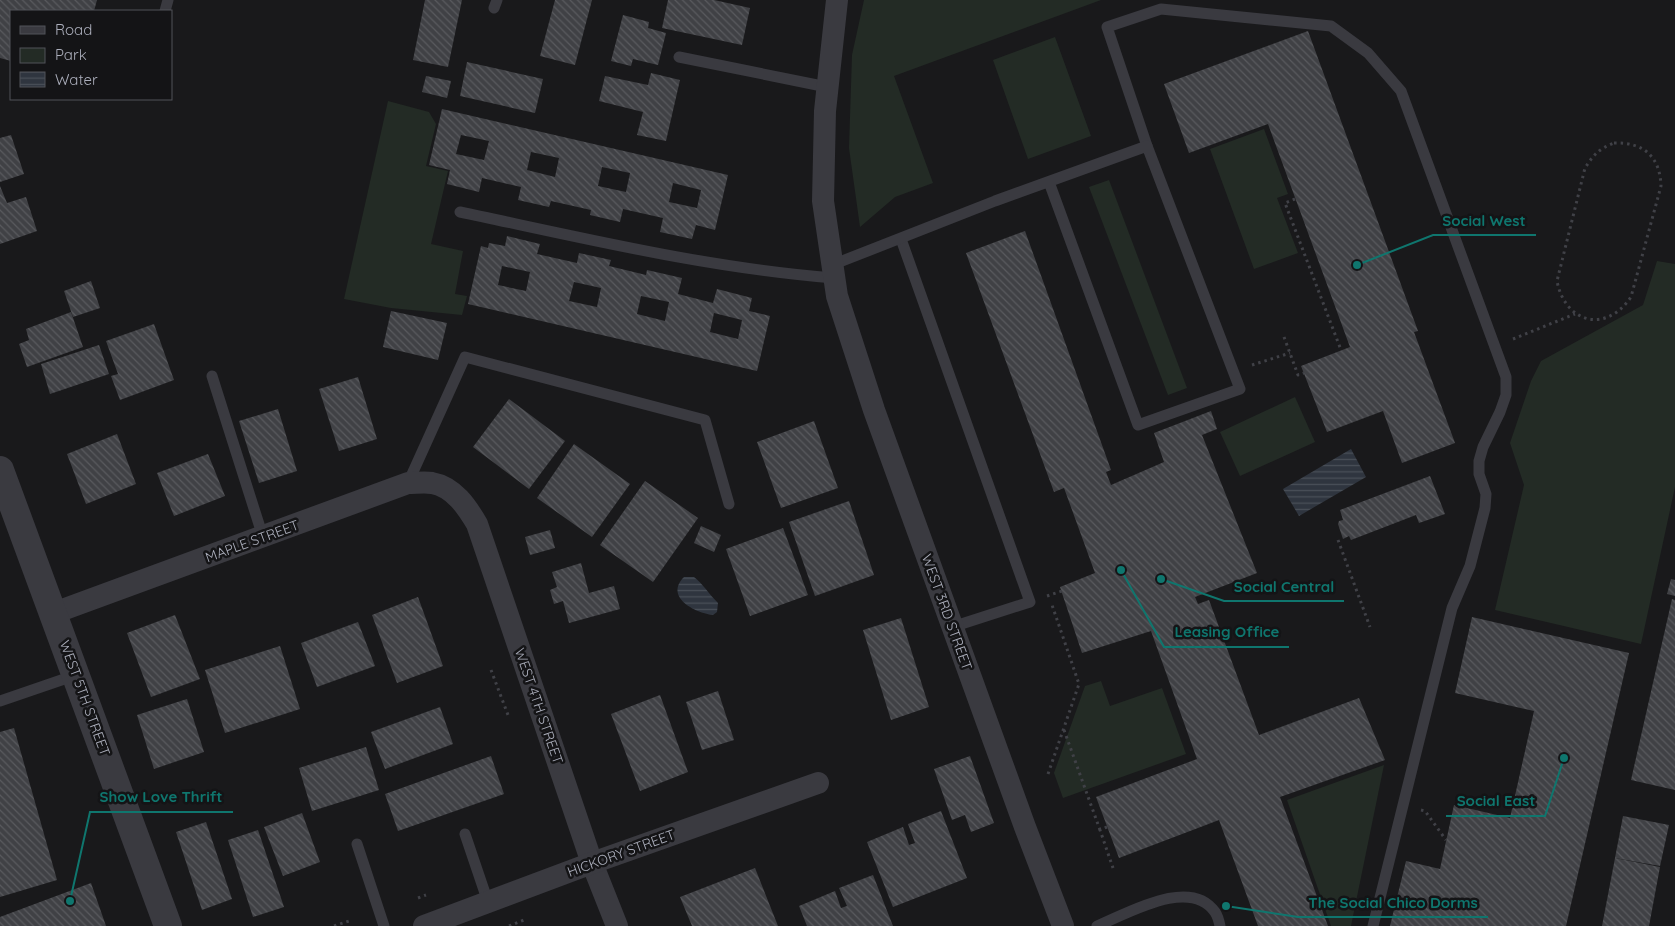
<svg xmlns="http://www.w3.org/2000/svg" width="1675" height="926" viewBox="0 0 1675 926" font-family="Quicksand,sans-serif">
  <style>
    .green { fill: #232b25 }
    .water { fill: url(#water-rules) }
    .building { fill: url(#building-back-hatch); fill-rule: evenodd }
    .lines { fill: none; stroke-linecap: round; stroke-linejoin: round }
    .path { stroke: #404147; stroke-width: 3; stroke-dasharray: 2.5 4; stroke-linecap: butt }
    .service { stroke: #3a3a40; stroke-width: 11 }
    .minor { stroke: #3a3a40; stroke-width: 22 }
    .tertiary { stroke: #3a3a40; stroke-width: 28 }
    .labels { text-anchor: middle; stroke-width: 5; stroke-linejoin: round; paint-order: stroke }
    .street-label { font-size: 14px; fill: #abaebb; stroke: #141416 }
    .leader { fill: none; stroke: #0f766e; stroke-width: 2 }
    .callout-dot { fill: #0f766e; stroke: #141416; stroke-width: 2 }
    .callout-label { font-size: 15px; text-anchor: middle; font-weight: bold; fill: #0f766e; stroke: #141416; stroke-width: 5; stroke-linejoin: round; paint-order: stroke }
  </style>
  <defs>
    <pattern id="water-rules" width="6" height="5" patternUnits="userSpaceOnUse" patternTransform="scale(1.25)"><rect width="6" height="5" fill="#2f353f"/><path d="M0 2.5h6" fill="none" stroke="#4a5059"/></pattern>
    <pattern id="building-back-hatch" width="6" height="6" patternUnits="userSpaceOnUse" patternTransform="scale(1.25)"><rect width="6" height="6" fill="#404145"/><path d="M-1 5l2 2M0 0l6 6M5-1l2 2" fill="none" stroke="#595a5e"/></pattern>
  </defs>
  <rect width="100%" height="100%" fill="#19191b"/>
  <g class="green">
    <polygon points="864,0 1101,0 894,76 933,183 895,197 860,227 849,148 852,55"/>
    <polygon points="1055,37 1091,136 1028,159 993,60"/>
    <polygon points="388,101 429,112 436,124 426,166 448,171 431,244 463,251 455,294 467,296 462,315 391,308 344,299"/>
    <polygon points="1264,129 1288,194 1277,198 1298,253 1254,269 1210,149"/>
    <polygon points="1109,180 1187,388 1168,395 1089,187"/>
    <polygon points="1657,261 1675,264 1675,487 1641,644 1495,610 1524,485 1510,443 1531,381 1541,361 1643,305"/>
    <polygon points="1295,397 1315,442 1240,476 1220,432"/>
    <polygon points="1101,681 1110,706 1162,688 1186,754 1063,798 1054,773 1085,686"/>
    <polygon points="1384,765 1351,926 1331,926 1287,800"/>
  </g>
  <g class="water">
    <polygon points="1351,449 1366,477 1299,516 1283,489"/>
    <path d="M684 577H694C703 584 709 594 718 603L717 612 713 615C695 613 664 597 684 577Z"/>
  </g>
  <g class="building">
    <polygon points="0,0 97,0 94,11 11,11 11,61 0,58"/>
    <polygon points="425,0 462,0 448,67 413,60"/>
    <polygon points="555,0 592,0 575,65 540,56"/>
    <polygon points="668,0 714,0 750,8 742,45 662,28"/>
    <polygon points="623,15 649,22 648,28 666,33 658,65 633,59 631,66 611,61"/>
    <polygon points="1308,31 1418,331 1414,332 1455,443 1402,463 1383,411 1327,432 1301,366 1350,347 1268,124 1189,153 1164,84"/>
    <polygon points="467,62 543,79 535,113 460,96"/>
    <polygon points="651,73 680,80 666,141 637,135 643,112 599,101 605,76 648,85"/>
    <polygon points="426,76 451,81 447,98 422,92"/>
    <path d="M442 109 728 175 715 230 696 225 692 239 660 232 663 218 623 209 620 222 590 215 591 210 551 201 549 207 518 200 521 187 482 178 479 192 447 184 450 170 429 165ZM461 135 489 141 484 160 456 154ZM531 152 559 158 555 177 527 170ZM602 167 630 173 626 192 598 186ZM673 183 701 190 697 208 669 202Z"/>
    <polygon points="11,135 24,174 0,182 0,138"/>
    <polygon points="0,186 7,203 26,197 37,231 0,244"/>
    <polygon points="1025,231 1111,470 1106,472 1111,485 1164,462 1154,433 1211,411 1217,429 1202,435 1257,573 1195,597 1198,604 1209,600 1259,735 1359,698 1385,760 1280,797 1328,926 1258,926 1219,820 1119,858 1096,797 1197,759 1151,631 1082,653 1060,587 1095,573 1064,488 1054,492 966,253"/>
    <path d="M507 236 540 244 537 254 577 263 579 253 611 260 609 266 646 275 647 270 682 278 678 294 713 303 717 289 752 298 749 311 770 316 757 371 468 304 481 246 488 248 489 243 505 246ZM502 266 530 272 526 291 498 285ZM574 282 601 288 597 307 569 301ZM641 296 669 302 665 321 637 314ZM714 313 742 320 738 339 710 332Z"/>
    <polygon points="91,281 100,308 73,317 64,291"/>
    <polygon points="391,311 447,323 438,360 383,347"/>
    <polygon points="71,312 83,347 27,367 19,344 29,340 26,329"/>
    <polygon points="154,324 174,380 120,400 111,376 118,374 106,341"/>
    <polygon points="99,345 109,374 50,394 41,364"/>
    <polygon points="358,377 377,439 339,451 319,389"/>
    <polygon points="509,399 565,441 529,489 473,447"/>
    <polygon points="278,409 297,471 259,483 239,421"/>
    <polygon points="814,421 838,488 781,508 757,442"/>
    <polygon points="117,434 136,484 86,504 67,454"/>
    <polygon points="574,444 630,484 592,537 537,498"/>
    <polygon points="208,454 225,496 174,516 157,473"/>
    <polygon points="1430,476 1445,514 1419,523 1416,515 1351,540 1349,536 1343,539 1338,524 1339,521 1343,520 1340,510"/>
    <polygon points="645,481 698,518 653,582 600,545"/>
    <polygon points="849,501 874,575 815,596 789,522"/>
    <polygon points="701,526 721,535 714,552 694,543"/>
    <polygon points="783,528 808,595 750,616 726,549"/>
    <polygon points="550,530 555,548 530,555 525,537"/>
    <polygon points="581,563 589,593 614,586 620,609 569,623 563,601 554,604 550,590 557,587 552,572"/>
    <polygon points="1671,579 1675,580 1675,596 1667,594"/>
    <polygon points="418,597 443,666 397,683 372,615"/>
    <polygon points="1672,599 1675,600 1675,790 1631,780"/>
    <polygon points="175,615 200,679 151,697 127,633"/>
    <polygon points="1472,617 1629,653 1566,926 1390,926 1406,861 1440,869 1454,805 1510,818 1534,711 1455,693"/>
    <polygon points="901,618 929,707 891,720 863,630"/>
    <polygon points="358,622 375,666 317,687 301,643"/>
    <polygon points="280,646 300,709 225,733 205,670"/>
    <polygon points="718,691 734,740 702,750 686,702"/>
    <polygon points="660,695 688,772 640,791 611,714"/>
    <polygon points="187,699 204,752 154,769 137,715"/>
    <polygon points="440,707 453,744 385,769 371,732"/>
    <polygon points="14,728 57,880 0,897 0,732"/>
    <polygon points="366,747 379,790 312,811 299,768"/>
    <polygon points="491,756 504,794 398,831 385,794"/>
    <polygon points="970,756 994,823 971,832 965,815 952,820 934,769"/>
    <polygon points="941,811 967,878 893,907 867,842 903,827 909,845 915,843 908,824"/>
    <polygon points="302,813 320,862 283,876 264,827"/>
    <polygon points="1623,816 1669,825 1660,866 1615,858"/>
    <polygon points="206,822 232,899 202,910 176,832"/>
    <polygon points="258,830 284,907 253,917 228,840"/>
    <polygon points="1615,858 1660,867 1649,926 1602,926"/>
    <polygon points="755,868 778,926 692,926 680,897"/>
    <polygon points="873,875 893,926 807,926 799,906 835,891 841,908 847,906 839,888"/>
    <polygon points="91,883 106,926 0,926 0,917"/>
  </g>
  <g class="lines">
    <g class="path">
      <path d="M1614 143C1644 142 1660 157 1661 186L1631 297C1606 334 1565 323 1557 281L1585 168C1594 154 1599 149 1614 143Z"/>
      <polyline points="1295,199 1285,203 1341,350"/>
      <polyline points="1284,337 1298,375 1304,373"/>
      <polyline points="1513,339 1575,314"/>
      <polyline points="1252,365 1290,353"/>
      <polyline points="1338,540 1370,627"/>
      <polyline points="1047,596 1062,591"/>
      <polyline points="491,670 508,715"/>
      <polyline points="1064,730 1100,830"/>
      <polyline points="1048,774 1079,684 1051,602"/>
      <polyline points="1421,810 1425,811 1446,840"/>
      <polyline points="1107,827 1100,830 1113,868"/>
      <polyline points="418,898 426,895"/>
      <polyline points="334,926 349,921"/>
      <polyline points="509,926 524,920"/>
    </g>
    <g class="service">
      <polyline points="494,8 497,0"/>
      <polyline points="165,11 168,0"/>
      <polyline points="679,57 827,87"/>
      <polyline points="1147,146 1107,27 1161,9 1331,26 1368,53 1401,91 1506,377 1506,395 1500,412 1483,447 1479,461 1479,474 1486,494 1485,508 1470,566 1452,608 1373,926"/>
      <path d="M460 212C584 238 707 268 834 278"/>
      <polyline points="901,239 1030,602 952,627"/>
      <polyline points="832,265 995,201 1147,146 1240,389 1138,425 1049,182"/>
      <polyline points="212,376 263,537"/>
      <polyline points="408,483 465,357 705,420 729,504"/>
      <polyline points="0,701 76,675"/>
      <polyline points="465,834 488,902"/>
      <polyline points="357,844 384,926"/>
      <path d="M1097 926C1127 914 1190 876 1215 912 1217 915 1219 921 1220 926"/>
    </g>
    <g class="minor">
      <polyline points="837,0 825,111 823,201 837,296 874,410 1025,827 1063,926"/>
      <path d="M54 613 408 483C416 483 425 482 432 483 454 487 467 507 477 524L592 863 617 926"/>
      <polyline points="424,926 592,863 818,783"/>
    </g>
    <polyline class="tertiary" points="0,470 168,926"/>
  </g>
  <g class="labels">
    <g class="street-label">
      <text transform="translate(252 541) rotate(-20)" y="5">MAPLE STREET</text>
      <text transform="translate(947 612) rotate(70)" y="5">WEST 3RD STREET</text>
      <text transform="translate(85 698) rotate(70)" y="5">WEST 5TH STREET</text>
      <text transform="translate(539 706) rotate(71)" y="5">WEST 4TH STREET</text>
      <text transform="translate(621 853) rotate(-20)" y="5">HICKORY STREET</text>
    </g>
  </g>
  <path class="leader" d="M1357 265L1433 235H1536M1161 579L1224 601H1344M1121 570L1164 647H1289M70 901L90 812H233M1564 758L1545 816H1446M1226 906L1298 917H1488"/>
  <g class="callout-dot">
    <circle cx="1357" cy="265" r="5"/>
    <circle cx="1161" cy="579" r="5"/>
    <circle cx="1121" cy="570" r="5"/>
    <circle cx="70" cy="901" r="5"/>
    <circle cx="1564" cy="758" r="5"/>
    <circle cx="1226" cy="906" r="5"/>
  </g>
  <g class="callout-label">
    <text x="1484" y="226">Social West</text>
    <text x="1284" y="592">Social Central</text>
    <text x="1227" y="637">Leasing Office</text>
    <text x="161" y="802">Show Love Thrift</text>
    <text x="1496" y="806">Social East</text>
    <text x="1393" y="908">The Social Chico Dorms</text>
  </g>
  <rect x="10" y="10" width="162" height="90" fill="#141416" stroke="#505258"/>
  <rect x="20" y="26" width="25" height="8" fill="#3a3a40" stroke="#505258"/>
  <text x="55" y="35" font-size="15" fill="#abaebb">Road</text>
  <rect x="20" y="48" width="25" height="15" fill="#232b25" stroke="#505258"/>
  <text x="55" y="60" font-size="15" fill="#abaebb">Park</text>
  <rect x="20" y="72" width="25" height="15" fill="url(#water-rules)" stroke="#505258"/>
  <text x="55" y="85" font-size="15" fill="#abaebb">Water</text>
</svg>
